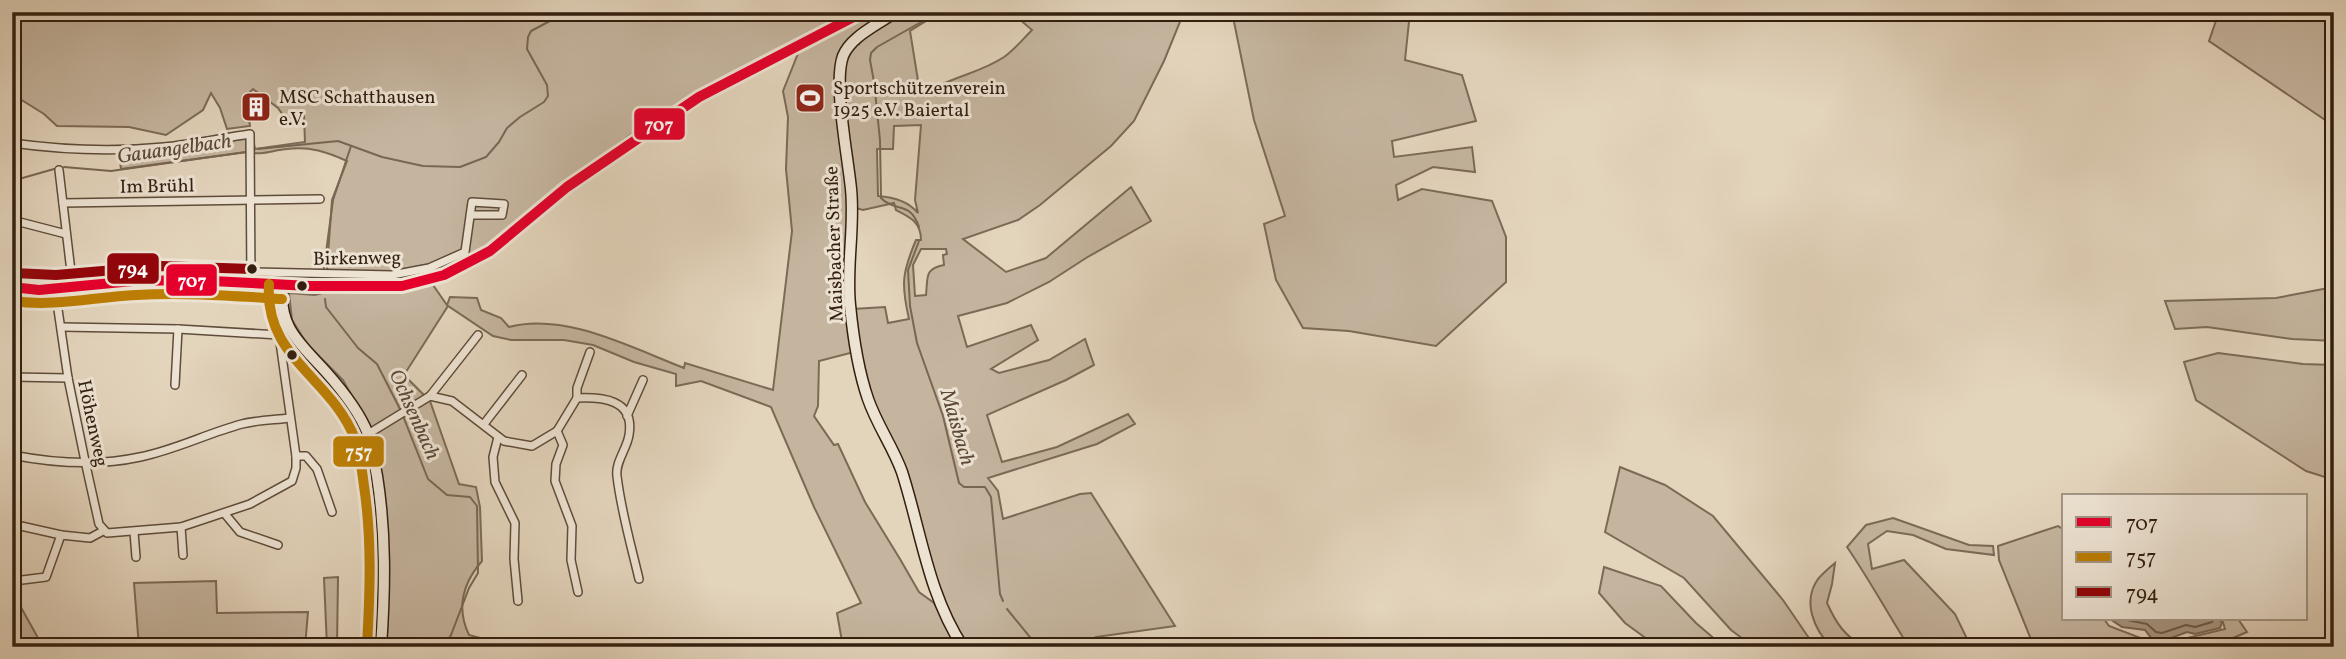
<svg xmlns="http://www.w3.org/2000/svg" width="2346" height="659" viewBox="0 0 2346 659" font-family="Vollkorn,serif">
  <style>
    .green { fill: #c5b59f; stroke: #7c6a57; stroke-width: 2; fill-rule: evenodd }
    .water { fill: #a79681; stroke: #796653; stroke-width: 2 }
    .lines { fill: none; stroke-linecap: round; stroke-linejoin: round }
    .shore { stroke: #6d5a48; stroke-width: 2 }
    .stream { stroke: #796653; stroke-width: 2 }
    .street-casing { stroke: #5f4c3a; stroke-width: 10 }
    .secondary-casing { stroke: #331f0f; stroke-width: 13 }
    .street { stroke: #ede3d3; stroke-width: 7 }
    .secondary { stroke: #ede3d3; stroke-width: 10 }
    .bus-1-casing { stroke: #ede3d3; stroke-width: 16 }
    .bus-2-casing { stroke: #ede3d3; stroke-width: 16 }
    .bus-3-casing { stroke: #ede3d3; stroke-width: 16 }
    .bus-1 { stroke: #e4002b; stroke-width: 10 }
    .bus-2 { stroke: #bc7e04; stroke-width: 10 }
    .bus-3 { stroke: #93050a; stroke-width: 10 }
    .bus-dot { fill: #331f0f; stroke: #ede3d3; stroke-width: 2.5 }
    .labels { text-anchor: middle; stroke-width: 6; stroke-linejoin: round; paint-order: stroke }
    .poi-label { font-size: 19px; fill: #331f0f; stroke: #ede3d3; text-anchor: start }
    .street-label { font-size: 19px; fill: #331f0f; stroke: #ede3d3 }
    .water-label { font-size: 21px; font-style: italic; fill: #5c4937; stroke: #ede3d3 }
    .line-badge { stroke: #ede3d3; stroke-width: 2.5 }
    .badge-label { font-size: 19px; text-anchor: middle; font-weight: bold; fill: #fff }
  </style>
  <rect width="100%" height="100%" fill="#e3d4bc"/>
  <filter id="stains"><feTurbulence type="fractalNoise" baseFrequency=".00286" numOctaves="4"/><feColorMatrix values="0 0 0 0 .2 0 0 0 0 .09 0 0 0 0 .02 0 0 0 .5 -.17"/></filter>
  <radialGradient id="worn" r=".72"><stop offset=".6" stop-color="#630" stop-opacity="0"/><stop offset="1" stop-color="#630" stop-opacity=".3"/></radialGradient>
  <g class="green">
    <path d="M26 12H58L68 16 75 12H854L751 64 630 135 553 193 486 248 460 263 426 277 391 281 326 282 332 200 347 161C327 152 310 146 287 149 273 150 261 156 247 152L121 169 119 153 241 138 253 139 255 149 305 142 304 116 285 118 278 108 253 89 246 96 250 126 227 129 220 108 211 93 203 110 166 135 129 127 57 126 44 114 12 94V17Z"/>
    <path d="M869 12H881L878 19 851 43 859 44V40L899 12H948L931 18 910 31 920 93 924 95C948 77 979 74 1004 57 1015 49 1023 39 1032 30L1011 12H1184L1164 61 1134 121 1111 146 1040 205 1018 220 963 239 1006 272 1046 258 1131 187 1151 221 1086 258 1049 282 1007 303 958 316 967 347 1031 325 1038 340 991 369 999 373 1049 360 1085 339 1094 365 1066 380 987 415 1002 462 1057 447 1128 414 1135 424 1097 444 988 478 998 491 1003 519 1080 494 1091 493 1175 626 1096 637 1101 647H964L954 630 872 401 856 334 853 309 885 307 888 323 909 319C901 284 902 273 916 240H921C921 222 910 217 896 210L894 203 863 210 856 208 841 73 835 74 849 214 854 352 819 361 818 406 814 416 834 445 838 444 865 502 900 559 919 592 934 603 960 647H843L837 613 861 603 814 507 771 407 701 381 676 386V374L634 362 593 345 564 340H511L493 336 448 306 404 375 430 401 459 484 476 487 480 507 482 561C463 583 456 608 469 635L484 639 485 647H419V642H402L401 647H383L388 591 372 437 374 435 343 380 307 344 292 320 289 293 315 295 326 292H366L433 285 447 305 450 297 477 298 481 310 501 318 509 327C565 312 632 348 684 368L685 363 773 390 792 231 786 169 788 117 783 91 799 51ZM921 125 915 200 918 213C908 201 894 197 878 196L877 149H893L894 126ZM921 249H946L947 254 943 255 944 265C924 269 928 277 926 295L915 296 913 265Z"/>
    <polygon points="1232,12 1410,12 1405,60 1462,75 1476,121 1392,141 1394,157 1472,147 1475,172 1433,167 1396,185 1398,200 1422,189 1492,201 1506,237 1506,282 1436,346 1349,331 1303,328 1276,280 1264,224 1285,216 1254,120"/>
    <polygon points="2219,12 2334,12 2334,126 2209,41"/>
    <polygon points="2334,287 2334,341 2292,339 2207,327 2175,329 2165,301 2276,298"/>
    <polygon points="2218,353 2303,364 2334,365 2334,480 2306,471 2196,400 2184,362"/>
    <polygon points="1620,467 1665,485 1713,516 1783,600 1815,647 1754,647 1731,630 1684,578 1605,532"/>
    <path d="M1893 518 1969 545 1993 546 1994 555 1946 549 1913 535 1887 531 1868 544 1872 569 1904 560 1955 614 1971 647H1909C1888 614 1869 579 1847 547L1866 525Z"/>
    <polygon points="2058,526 2064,530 2064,619 2104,619 2109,626 2164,647 2034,647 1999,560 1998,546"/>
    <path d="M1835 563 1832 584 1827 603C1836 623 1845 637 1865 647H1831C1814 629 1802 602 1818 579 1823 573 1829 568 1835 563Z"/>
    <polygon points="1604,567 1661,586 1696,623 1724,647 1658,647 1625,623 1599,593"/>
    <polygon points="338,577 337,647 327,647 324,578"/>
    <polygon points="216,581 217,613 308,612 305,647 139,647 134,583"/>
    <polygon points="12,591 43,647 12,647"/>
    <polygon points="2222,619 2238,619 2247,632 2212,647 2183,647 2187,638 2225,629"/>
  </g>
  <polygon class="water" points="2110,619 2219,619 2222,623 2220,628 2195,634 2187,632 2163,641 2152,639 2145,630 2122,627"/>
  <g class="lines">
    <polyline class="shore" points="2122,619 2147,624 2156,632 2162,633 2186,625 2195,627 2212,622 2214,619"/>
    <g class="stream">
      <polyline points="258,149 338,141 382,157 423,166 460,167 486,157 499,142 507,128 520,117 544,102 548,96 547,85 527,49 528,37 531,31 567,12"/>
      <polyline points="64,167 111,171 246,152"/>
      <polyline points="12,181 54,169"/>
      <path d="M919 227C910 200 895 213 881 198L880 140 874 82 870 60 871 53 877 47 939 12"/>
      <polyline points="919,241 908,270 910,306 917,343 943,416 959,483 964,487 985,487 991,497 1000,594 1003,601"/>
      <polyline points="324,268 333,200 351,146"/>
      <polyline points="325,299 326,307 358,348 377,364 401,411"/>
      <polyline points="403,416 428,479 447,495 470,497 477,506 478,573 469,588 451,635 444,647"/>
      <polyline points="1007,609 1038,647"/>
    </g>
    <g class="street-casing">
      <g id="street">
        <path d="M12 143C63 150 113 152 164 147 193 144 222 138 250 134L251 283"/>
        <polyline points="59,170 72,280"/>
        <polyline points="63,203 320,199"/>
        <polyline points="12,220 66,234"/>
        <polyline points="251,272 392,275 429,268 465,252 472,202 504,204 502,215 470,215"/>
        <polyline points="72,279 141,272 251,275"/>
        <polyline points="55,289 68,378 85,461 99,524 107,533 181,527 250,504 292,481 296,468 296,456 279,335"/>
        <polyline points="61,327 178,329 279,335"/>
        <polyline points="12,377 68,378"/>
        <polyline points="175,385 178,329"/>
        <polyline points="430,396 478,335"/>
        <polyline points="577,398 577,388 590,352"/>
        <polyline points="627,416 643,380"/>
        <polyline points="484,424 522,375"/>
        <polyline points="557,431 563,445 556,464 555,481 572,526 571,560 578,592"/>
        <path d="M368 434 430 396 452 401 504 441 532 446 557 431 577 398C602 397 635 399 629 435 627 449 615 462 617 476 621 511 631 545 639 579"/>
        <polyline points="498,437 493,457 495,482 515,523 514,559 518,601"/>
        <path d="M12 455C53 463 99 466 140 457 175 450 208 433 242 424 257 420 274 420 290 418"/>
        <polyline points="296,456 306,456 317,469 332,512"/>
        <polyline points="225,514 240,532 278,545"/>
        <polyline points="12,524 61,535"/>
        <polyline points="181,527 183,555"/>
        <polyline points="134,532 136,557"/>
        <polyline points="14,581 46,577 61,535 90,538 103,531"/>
      </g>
    </g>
    <g class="secondary-casing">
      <g id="secondary">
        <path d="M895 12C878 25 851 36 843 56 833 83 848 157 851 189 855 228 846 266 850 305 853 336 858 370 868 399 877 425 893 447 902 472 921 531 928 594 963 647"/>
        <path d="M283 285C277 327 301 344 326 372 342 390 359 411 368 434 373 447 374 462 377 476 386 533 385 589 381 647"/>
        <polyline points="12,287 39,290 133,281 193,280 310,286 402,286 444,275 490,251 567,187 699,97 863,12"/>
      </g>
    </g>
    <use href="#street" class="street"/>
    <use href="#secondary" class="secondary"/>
    <g class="bus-1-casing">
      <polyline id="bus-1" points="12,287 39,290 133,281 193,280 310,286 402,286 444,275 490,251 567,187 699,97 863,12"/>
    </g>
    <g class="bus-2-casing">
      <g id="bus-2">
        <path d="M269 284C264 358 331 377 355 439 360 453 362 470 364 486 372 539 370 592 367 646"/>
        <path d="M12 301C55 307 94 297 136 295 185 292 234 296 282 299"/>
      </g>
    </g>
    <g class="bus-3-casing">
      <polyline id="bus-3" points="14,273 56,275 161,266 252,269"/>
    </g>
    <use href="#bus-1" class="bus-1"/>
    <use href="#bus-2" class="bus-2"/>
    <use href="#bus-3" class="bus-3"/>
  </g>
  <defs>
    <g id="stadium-square" transform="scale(1.575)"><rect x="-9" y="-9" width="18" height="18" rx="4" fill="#8f2418" stroke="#ede3d3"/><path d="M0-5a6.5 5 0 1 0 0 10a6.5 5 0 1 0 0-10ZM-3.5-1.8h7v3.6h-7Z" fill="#fff"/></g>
    <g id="building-square" transform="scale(1.575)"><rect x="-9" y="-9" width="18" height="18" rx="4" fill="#8f2418" stroke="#ede3d3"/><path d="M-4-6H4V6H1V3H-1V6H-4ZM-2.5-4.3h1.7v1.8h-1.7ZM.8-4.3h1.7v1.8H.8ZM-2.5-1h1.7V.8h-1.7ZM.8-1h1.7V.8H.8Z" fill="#fff"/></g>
  </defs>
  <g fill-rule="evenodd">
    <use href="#stadium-square" x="810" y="98"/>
    <use href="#building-square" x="256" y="107"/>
  </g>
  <g class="bus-dot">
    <circle cx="252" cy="269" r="6"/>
    <circle cx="302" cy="286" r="6"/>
    <circle cx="292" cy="355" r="6"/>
  </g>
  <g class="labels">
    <g class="poi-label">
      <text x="833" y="94">Sportschützenverein<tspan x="833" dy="22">1925 e.V. Baiertal</tspan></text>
      <text x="279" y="103">MSC Schatthausen<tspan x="279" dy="22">e.V.</tspan></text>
    </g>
    <g class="street-label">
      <text transform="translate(157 185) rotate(-1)" y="7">Im Brühl</text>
      <text transform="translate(833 244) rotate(-92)" y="7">Maisbacher Straße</text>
      <text transform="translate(357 257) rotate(-1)" y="7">Birkenweg</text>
      <text transform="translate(94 423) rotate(78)" y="7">Höhenweg</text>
    </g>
    <g class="water-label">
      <text transform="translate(174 148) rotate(-8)" y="7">Gauangelbach</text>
      <text transform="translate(415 414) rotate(66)" y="7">Ochsenbach</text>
      <text transform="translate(958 427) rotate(74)" y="7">Maisbach</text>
    </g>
  </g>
  <g class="line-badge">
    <rect x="633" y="107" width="53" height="34" rx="7" fill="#e4002b"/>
    <rect x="106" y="252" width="54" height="33" rx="7" fill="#93050a"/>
    <rect x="165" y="263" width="53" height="34" rx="7" fill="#e4002b"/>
    <rect x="332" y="435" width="53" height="33" rx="7" fill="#bc7e04"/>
  </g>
  <g class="badge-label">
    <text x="659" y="131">707</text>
    <text x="133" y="275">794</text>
    <text x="192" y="287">707</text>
    <text x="359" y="458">757</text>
  </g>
  <rect width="2346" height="659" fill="none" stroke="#e3d4bc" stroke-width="42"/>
  <rect x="14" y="14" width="2318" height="631" fill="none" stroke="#331f0f" stroke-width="3.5"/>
  <rect x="21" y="21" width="2304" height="617" fill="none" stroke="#331f0f" stroke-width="2"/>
  <rect x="2062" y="494" width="245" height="126" fill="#ede3d3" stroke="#a39585" stroke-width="2"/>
  <rect x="2076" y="517" width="35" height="10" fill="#e4002b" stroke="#a39585" stroke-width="2"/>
  <text x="2126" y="530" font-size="21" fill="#331f0f">707</text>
  <rect x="2076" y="552" width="35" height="10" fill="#bc7e04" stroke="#a39585" stroke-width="2"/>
  <text x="2126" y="564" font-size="21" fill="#331f0f">757</text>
  <rect x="2076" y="587" width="35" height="10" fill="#93050a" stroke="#a39585" stroke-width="2"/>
  <text x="2126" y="600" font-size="21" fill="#331f0f">794</text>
  <rect width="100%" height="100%" filter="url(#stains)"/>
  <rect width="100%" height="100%" fill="url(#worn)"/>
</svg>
